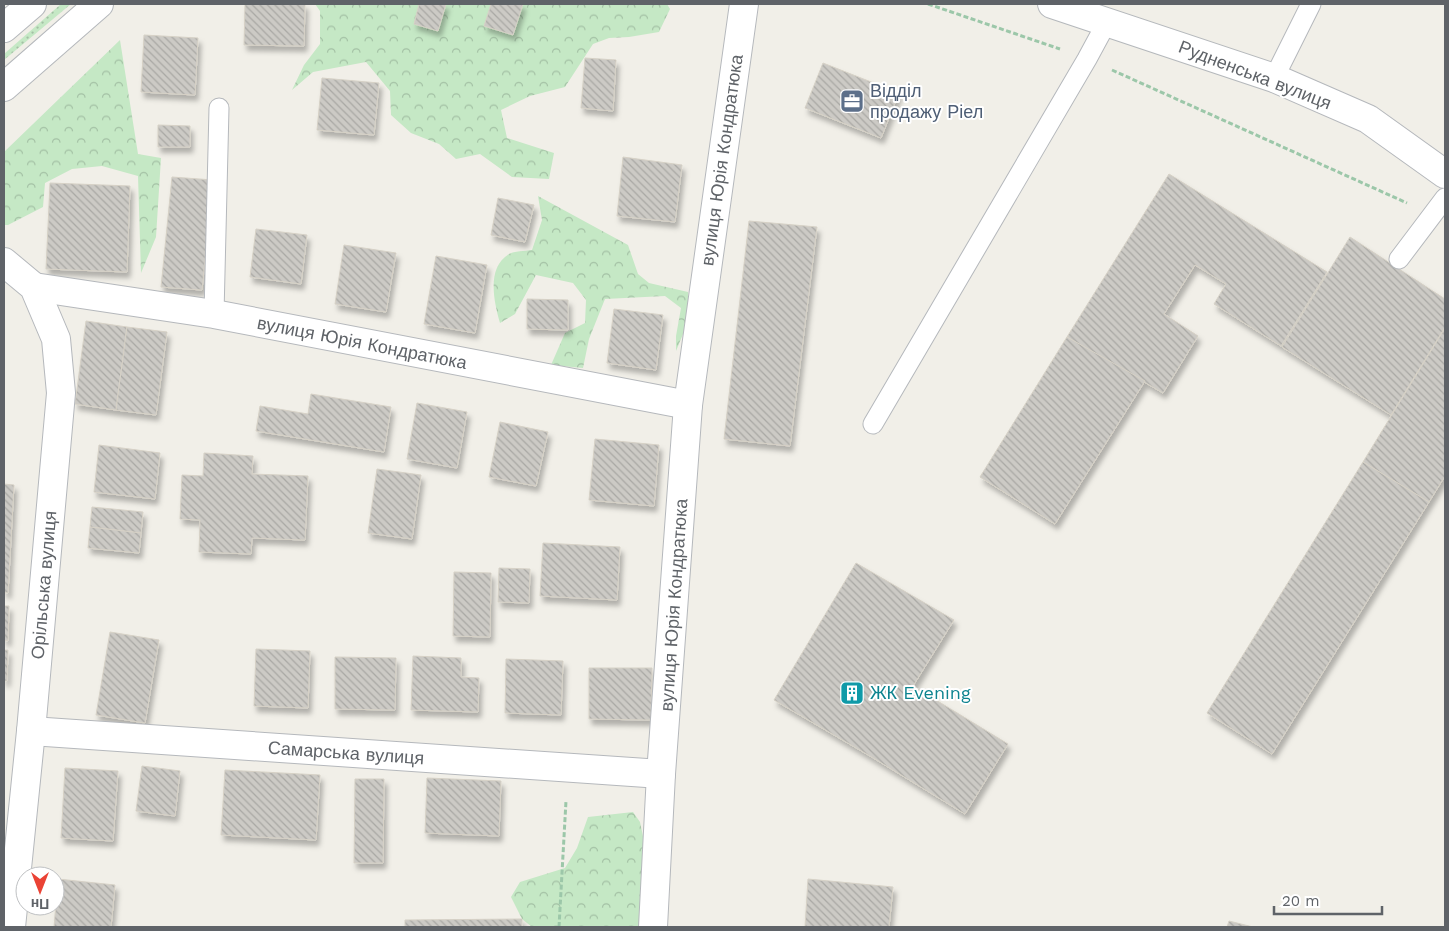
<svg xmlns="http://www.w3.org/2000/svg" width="1449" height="931" viewBox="0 0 1449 931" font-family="'Work Sans',sans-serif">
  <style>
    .grass { fill: url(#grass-dots) }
    .forest { fill: url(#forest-crowns) }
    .building { fill: url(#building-back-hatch); stroke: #d6d1c6; filter: url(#shadow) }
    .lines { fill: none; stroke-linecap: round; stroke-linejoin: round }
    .service-casing { stroke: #b5b8bc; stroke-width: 21 }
    .minor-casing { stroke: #b5b8bc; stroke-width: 30 }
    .tertiary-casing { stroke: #b5b8bc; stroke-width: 30 }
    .path { stroke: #9cc7a9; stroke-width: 3; stroke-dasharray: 5 2.5; stroke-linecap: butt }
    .service { stroke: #fff; stroke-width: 19 }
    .minor { stroke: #fff; stroke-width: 28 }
    .tertiary { stroke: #fff; stroke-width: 28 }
    .labels { text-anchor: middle; stroke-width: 4; stroke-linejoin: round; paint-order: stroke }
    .street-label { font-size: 18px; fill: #5f6368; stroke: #fff }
    .service-label { font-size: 18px; fill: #4e5e75; stroke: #fff; text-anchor: start }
    .culture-label { font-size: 18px; fill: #0d838f; stroke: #fff; text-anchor: start }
  </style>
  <defs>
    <pattern id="grass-dots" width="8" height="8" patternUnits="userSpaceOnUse" patternTransform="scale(1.25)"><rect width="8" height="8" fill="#c5e8c5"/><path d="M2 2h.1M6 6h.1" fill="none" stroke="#a3c0a4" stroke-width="1.8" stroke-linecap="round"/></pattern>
    <pattern id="forest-crowns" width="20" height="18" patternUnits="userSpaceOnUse" patternTransform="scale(1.25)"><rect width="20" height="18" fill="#c5e8c5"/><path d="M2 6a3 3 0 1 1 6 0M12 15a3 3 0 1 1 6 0" fill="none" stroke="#a3c0a4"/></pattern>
    <pattern id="building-back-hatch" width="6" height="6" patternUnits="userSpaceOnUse" patternTransform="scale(1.25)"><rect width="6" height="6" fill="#cccac5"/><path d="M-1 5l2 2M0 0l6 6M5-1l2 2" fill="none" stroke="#a9a8a4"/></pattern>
    <filter id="shadow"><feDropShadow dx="3" dy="5.5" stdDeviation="2.5" flood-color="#0004"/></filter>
  </defs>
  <rect width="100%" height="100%" fill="#f1efe8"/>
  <polygon class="grass" points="61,4 71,4 4,60 4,54"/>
  <g class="forest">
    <polygon points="315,4 667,4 670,9 659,32 629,37 609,38 593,44 565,87 530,96 501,110 507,138 554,153 549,179 512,177 480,154 456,159 439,144 411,133 391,115 390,91 366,62 313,72 292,90 304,65 320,44 320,11"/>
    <polygon points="120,40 138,154 161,158 156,237 141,273 138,176 102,166 72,169 45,183 43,207 8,225 4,225 4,152"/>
    <path d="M538 196 628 245 638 274 649 283 688 292V322L676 351V336L681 308 665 296 605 299 589 339 583 368 551 365 565 333 585 323 586 300 573 283 536 275 515 314 500 323C494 302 486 268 509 254 514 251 525 251 532 250L542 220Z"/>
    <polygon points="633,812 640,822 652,879 645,927 532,927 522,919 511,897 520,882 565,868 577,848 588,817"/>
  </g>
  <g class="building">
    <polygon points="245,4 305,4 304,46 244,45"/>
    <polygon points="419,4 446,4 438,31 414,24"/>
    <polygon points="491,4 523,4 513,35 484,26"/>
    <polygon points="144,35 198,38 195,95 141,92"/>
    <polygon points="585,58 616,60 613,111 581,108"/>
    <polygon points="823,63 899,93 881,138 805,108"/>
    <polygon points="322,78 379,83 374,135 317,130"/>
    <polygon points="158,125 190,126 190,147 158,147"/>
    <polygon points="623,157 682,165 675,222 617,216"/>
    <polygon points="1169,174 1327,272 1281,346 1214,304 1226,284 1195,265 1164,314 1198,336 1163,393 1067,337"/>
    <polygon points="172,177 213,180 202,290 161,287"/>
    <polygon points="50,183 130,186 127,272 46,269"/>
    <polygon points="498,198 534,205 525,242 491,235"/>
    <polygon points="749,221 817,227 790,446 724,439"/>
    <polygon points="256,229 307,235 301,284 250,277"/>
    <polygon points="1350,237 1445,299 1445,327 1391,415 1282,347"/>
    <polygon points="344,245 396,253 386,312 335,304"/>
    <polygon points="436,256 487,265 475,333 424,324"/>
    <polygon points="527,299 568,300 568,330 527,329"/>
    <polygon points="614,309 663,315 656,370 607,363"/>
    <polygon points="86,321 127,327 116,410 75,404"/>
    <polygon points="127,327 167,332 156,415 116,410"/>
    <polygon points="1445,328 1445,476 1429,502 1363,462"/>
    <polygon points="1067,337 1145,381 1055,524 980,477"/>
    <polygon points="311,394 391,407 384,452 256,431 260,406 308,414"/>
    <polygon points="417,403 467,412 457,468 407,459"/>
    <polygon points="500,422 548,432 536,486 489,477"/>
    <polygon points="595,439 659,445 654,506 589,500"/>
    <polygon points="99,445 160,453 155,499 94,492"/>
    <polygon points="204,453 253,456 252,474 308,476 305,540 252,538 251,554 199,552 200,520 180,519 182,475 203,476"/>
    <polygon points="1363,462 1429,502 1272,754 1207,713"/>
    <polygon points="377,469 421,475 412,539 368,533"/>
    <polygon points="4,484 14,485 8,593 4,592"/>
    <polygon points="92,507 143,512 141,533 90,527"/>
    <polygon points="90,527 141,533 139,553 88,548"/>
    <polygon points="543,543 620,547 617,600 540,596"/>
    <polygon points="856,563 954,620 913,686 1008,744 965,814 870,756 774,700"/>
    <polygon points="499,568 530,569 529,603 498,602"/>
    <polygon points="454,572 491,573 490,637 453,636"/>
    <polygon points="4,606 9,606 8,641 4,640"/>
    <polygon points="110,632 159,640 145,723 96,715"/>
    <polygon points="256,649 310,651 308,708 254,706"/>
    <polygon points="4,650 8,650 7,681 4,681"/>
    <polygon points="413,656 461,658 461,677 479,678 478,712 411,710"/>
    <polygon points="335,657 396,658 395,710 335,709"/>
    <polygon points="506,659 563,661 561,715 505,713"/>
    <polygon points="589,668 652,668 651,720 589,719"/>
    <polygon points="142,766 180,771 175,816 136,811"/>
    <polygon points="65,768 118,771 113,841 61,838"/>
    <polygon points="225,770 320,775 316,840 221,835"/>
    <polygon points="427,778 501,781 499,836 425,833"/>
    <polygon points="355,779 384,779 383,863 354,863"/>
    <polygon points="58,879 115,885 111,927 54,927"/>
    <polygon points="808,879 893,887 889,927 805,927"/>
    <polygon points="522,919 522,927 405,927 405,920"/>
    <polygon points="1229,921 1253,927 1227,927"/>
  </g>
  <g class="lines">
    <g class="service-casing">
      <g id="service">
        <polyline points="1274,78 1311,4"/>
        <polyline points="1399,259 1445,198"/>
        <polyline points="214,314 219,108"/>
        <polyline points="873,424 1087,59 1107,22"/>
      </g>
    </g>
    <g class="minor-casing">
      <g id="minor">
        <polyline points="4,262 34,287 56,339 61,393 31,731 11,927"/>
        <polyline points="34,287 214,314 688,405"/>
        <polyline points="31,731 661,774"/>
        <polyline points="653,927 661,774 688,405 744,4"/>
      </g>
    </g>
    <g class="tertiary-casing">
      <g id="tertiary">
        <polyline points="1052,4 1274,78 1368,119 1445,174"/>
        <polyline points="4,28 32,4"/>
        <polyline points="4,87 99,4"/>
      </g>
    </g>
    <g class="path">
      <polyline points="928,4 1060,49"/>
      <polyline points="1112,70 1407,203"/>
      <polyline points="559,927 566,801"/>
    </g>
    <use href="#service" class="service"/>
    <use href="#minor" class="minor"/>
    <use href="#tertiary" class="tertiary"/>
  </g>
  <defs>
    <g id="office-square" transform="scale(1.25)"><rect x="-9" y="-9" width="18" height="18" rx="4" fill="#5c6f8a" stroke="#fff"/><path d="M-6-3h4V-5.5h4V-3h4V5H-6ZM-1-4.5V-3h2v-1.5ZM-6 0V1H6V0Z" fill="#fff"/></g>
    <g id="building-square" transform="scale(1.25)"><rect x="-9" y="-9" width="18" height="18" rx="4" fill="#0f9aa8" stroke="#fff"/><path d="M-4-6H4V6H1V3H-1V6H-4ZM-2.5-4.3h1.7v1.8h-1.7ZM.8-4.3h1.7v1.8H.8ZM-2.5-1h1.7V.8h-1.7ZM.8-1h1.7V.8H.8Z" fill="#fff"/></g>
  </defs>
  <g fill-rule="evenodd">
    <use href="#office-square" x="852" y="101"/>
    <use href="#building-square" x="852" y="693"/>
  </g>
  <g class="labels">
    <g class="street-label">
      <text transform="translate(1255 75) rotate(21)" y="6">Рудненська вулиця</text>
      <text transform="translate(722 160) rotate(-82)" y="6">вулиця Юрія Кондратюка</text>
      <text transform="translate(362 343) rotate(11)" y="6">вулиця Юрія Кондратюка</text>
      <text transform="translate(44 585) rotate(-85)" y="6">Орільська вулиця</text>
      <text transform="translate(674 605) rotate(-86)" y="6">вулиця Юрія Кондратюка</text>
      <text transform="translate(346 753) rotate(4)" y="6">Самарська вулиця</text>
    </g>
    <g class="service-label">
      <text x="870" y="97">Відділ<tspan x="870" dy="21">продажу Ріел</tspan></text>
    </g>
    <g class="culture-label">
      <text x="870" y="699">ЖК Evening</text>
    </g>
  </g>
  <rect width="1449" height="931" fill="none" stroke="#5f6368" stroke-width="10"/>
  <g transform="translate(40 891) rotate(180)"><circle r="24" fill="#ffffff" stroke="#bfc1c3"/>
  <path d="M0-4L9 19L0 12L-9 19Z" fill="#ea4335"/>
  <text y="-8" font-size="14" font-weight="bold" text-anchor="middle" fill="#5f6368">Пн</text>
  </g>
  <path d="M1274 906v8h108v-8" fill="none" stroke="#5f6368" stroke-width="2.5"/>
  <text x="1282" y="906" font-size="15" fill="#5f6368" stroke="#ffffff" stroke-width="4" paint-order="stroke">20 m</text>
</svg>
